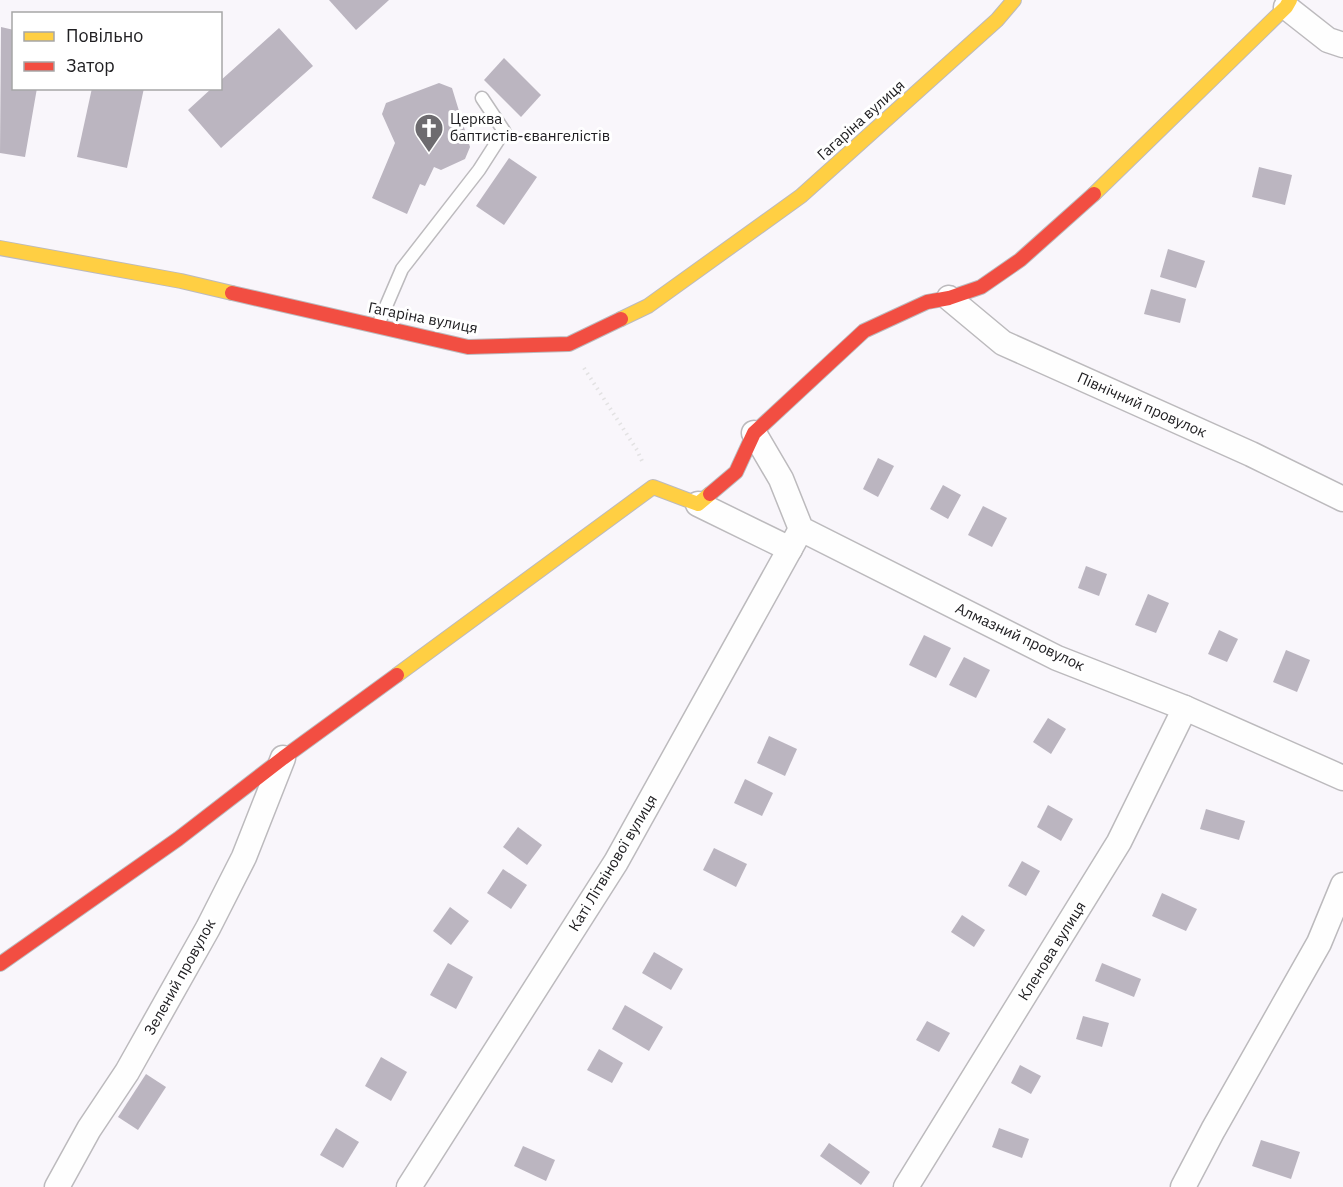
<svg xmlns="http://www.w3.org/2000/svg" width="1343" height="1187" viewBox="0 0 1343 1187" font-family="'IBM Plex Sans',sans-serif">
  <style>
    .building { fill: #bbb5c0 }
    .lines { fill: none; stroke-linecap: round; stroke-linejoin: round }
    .lane-casing { stroke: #bcbabd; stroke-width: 15 }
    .street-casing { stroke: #bcbabd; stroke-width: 27 }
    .slow-casing { stroke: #bcbabd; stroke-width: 16 }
    .jam-casing { stroke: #bcbabd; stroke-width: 16 }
    .path { stroke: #e3e2e3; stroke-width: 4; stroke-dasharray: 1.5 4.5; stroke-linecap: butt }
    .lane { stroke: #fefefe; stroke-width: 12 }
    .street { stroke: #fefefe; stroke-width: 24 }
    .slow { stroke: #ffcf43; stroke-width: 14 }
    .jam { stroke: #f24e42; stroke-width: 14 }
    .labels { text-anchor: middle; stroke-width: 6; stroke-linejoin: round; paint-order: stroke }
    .poi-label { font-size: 15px; fill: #212023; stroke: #fff; text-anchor: start }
    .street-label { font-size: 15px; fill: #212023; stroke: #fff }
  </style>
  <rect width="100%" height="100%" fill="#f9f6fb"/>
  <g class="building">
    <polygon points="329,0 389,0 356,30"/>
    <polygon points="1,27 14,30 14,88 37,88 25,157 0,153"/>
    <polygon points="279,28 313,66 221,148 188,110 212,88 220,88 220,81"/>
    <polygon points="504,58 541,95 521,117 484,80"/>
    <polygon points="439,83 452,88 470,147 465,159 441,170 434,167 425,186 420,184 407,214 372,198 395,143 382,114 386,103"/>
    <polygon points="92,88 144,88 127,168 77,157"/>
    <polygon points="509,158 537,177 504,225 476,206"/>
    <polygon points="1259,167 1292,175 1285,205 1252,197"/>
    <polygon points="1168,249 1205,261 1196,288 1160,277"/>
    <polygon points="1151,289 1186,299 1180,323 1144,314"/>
    <polygon points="878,458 894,466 878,497 863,489"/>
    <polygon points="943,485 961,495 948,519 930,509"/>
    <polygon points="983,506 1007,518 992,547 968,535"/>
    <polygon points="1086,566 1107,574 1099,596 1078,588"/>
    <polygon points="1148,594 1169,603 1156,633 1135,625"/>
    <polygon points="1219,630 1238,639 1227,662 1208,654"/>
    <polygon points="924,635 951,648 936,678 909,665"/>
    <polygon points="1286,650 1310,660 1297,692 1273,682"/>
    <polygon points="964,657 990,670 976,698 949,685"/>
    <polygon points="1048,718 1066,729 1051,754 1033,742"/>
    <polygon points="769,736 797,749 785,776 757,763"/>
    <polygon points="745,779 773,793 762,816 734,803"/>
    <polygon points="1048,805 1073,819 1061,841 1037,827"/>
    <polygon points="1206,809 1245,821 1239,840 1200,829"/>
    <polygon points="518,827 542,845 527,865 503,847"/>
    <polygon points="714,848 747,864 736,887 703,870"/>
    <polygon points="1022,861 1040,871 1026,896 1008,886"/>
    <polygon points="503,869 527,885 511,909 487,893"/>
    <polygon points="1162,893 1197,909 1186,931 1152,916"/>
    <polygon points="450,907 469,921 451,945 433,931"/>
    <polygon points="962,915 985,930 974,947 951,932"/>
    <polygon points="654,952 683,969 671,990 642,973"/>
    <polygon points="448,963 473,977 456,1009 430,995"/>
    <polygon points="1102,963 1141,979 1134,997 1095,981"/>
    <polygon points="625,1005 663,1027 649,1051 612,1029"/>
    <polygon points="1083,1016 1109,1023 1102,1047 1076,1039"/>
    <polygon points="927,1021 950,1033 939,1052 916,1040"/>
    <polygon points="599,1049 623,1063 612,1083 587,1070"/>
    <polygon points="381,1057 407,1072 391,1101 365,1086"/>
    <polygon points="1020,1065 1041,1076 1031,1094 1011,1083"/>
    <polygon points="146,1074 166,1087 138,1130 118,1117"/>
    <polygon points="336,1128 359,1142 343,1168 320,1155"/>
    <polygon points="999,1128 1029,1139 1022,1158 992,1147"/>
    <polygon points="1261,1140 1300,1152 1291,1179 1252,1166"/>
    <polygon points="829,1143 870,1172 861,1185 820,1156"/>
    <polygon points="523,1146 555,1160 546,1181 514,1166"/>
  </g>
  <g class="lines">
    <g class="lane-casing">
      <polyline id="lane" points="378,325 402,269 479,170 504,131 482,98"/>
    </g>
    <g class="street-casing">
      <g id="street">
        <polyline points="1286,7 1328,40 1343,45"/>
        <polyline points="949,298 1003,343 1251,454 1343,499"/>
        <polyline points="754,433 781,479 801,529 1057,658 1185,708 1343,778"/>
        <polyline points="698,504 790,549"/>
        <polyline points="57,1187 89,1129 127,1072 208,928 244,857 283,758"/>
        <polyline points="409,1187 616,862 801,529"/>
        <polyline points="906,1187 1119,842 1185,708"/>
        <polyline points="1183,1187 1213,1130 1319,943 1343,885"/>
      </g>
    </g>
    <g class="slow-casing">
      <g id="slow">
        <polyline points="1094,194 1286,7 1290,0"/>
        <polyline points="0,248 181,281 232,293"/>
        <polyline points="621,319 648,306 801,196 997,20 1014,0"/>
        <polyline points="397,675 653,487 698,504 710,494"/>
      </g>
    </g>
    <g class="jam-casing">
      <g id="jam">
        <polyline points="232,293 468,347 569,344 621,319"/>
        <polyline points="710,494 736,472 754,433 864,331 927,302 949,298 981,287 1020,260 1094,194"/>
        <polyline points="0,964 178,839 283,758 397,675"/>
      </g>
    </g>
    <polyline class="path" points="584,368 637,450 642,461"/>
    <use href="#lane" class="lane"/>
    <use href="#street" class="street"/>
    <use href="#slow" class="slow"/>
    <use href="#jam" class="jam"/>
  </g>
  <defs>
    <g id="church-pin" transform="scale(1.5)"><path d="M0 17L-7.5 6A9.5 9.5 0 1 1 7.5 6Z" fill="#6d6b6f" stroke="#fff"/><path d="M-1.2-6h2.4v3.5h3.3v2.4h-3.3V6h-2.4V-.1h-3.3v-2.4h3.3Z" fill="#fff"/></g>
  </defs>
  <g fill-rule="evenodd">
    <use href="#church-pin" x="429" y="128"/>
  </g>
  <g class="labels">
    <g class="poi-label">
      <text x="450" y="124">Церква<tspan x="450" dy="17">баптистів-євангелістів</tspan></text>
    </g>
    <g class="street-label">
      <text transform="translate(861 120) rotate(-42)" y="5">Гагаріна вулиця</text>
      <text transform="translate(423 318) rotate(11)" y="5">Гагаріна вулиця</text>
      <text transform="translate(1142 405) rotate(24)" y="5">Північний провулок</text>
      <text transform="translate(1020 637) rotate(25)" y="5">Алмазний провулок</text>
      <text transform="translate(613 863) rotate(-59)" y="5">Каті Літвінової вулиця</text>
      <text transform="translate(1052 951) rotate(-58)" y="5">Кленова вулиця</text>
      <text transform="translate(180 977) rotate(-61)" y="5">Зелений провулок</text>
    </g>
  </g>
  <rect x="12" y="12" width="210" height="78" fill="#ffffff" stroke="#a6a6a7" stroke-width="1.5"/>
  <rect x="24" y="32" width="30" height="9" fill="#ffcf43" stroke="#a6a6a7" stroke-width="1.5"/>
  <text x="66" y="42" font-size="18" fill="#212023">Повільно</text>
  <rect x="24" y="62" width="30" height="9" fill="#f24e42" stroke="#a6a6a7" stroke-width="1.5"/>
  <text x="66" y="72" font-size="18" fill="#212023">Затор</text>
</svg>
